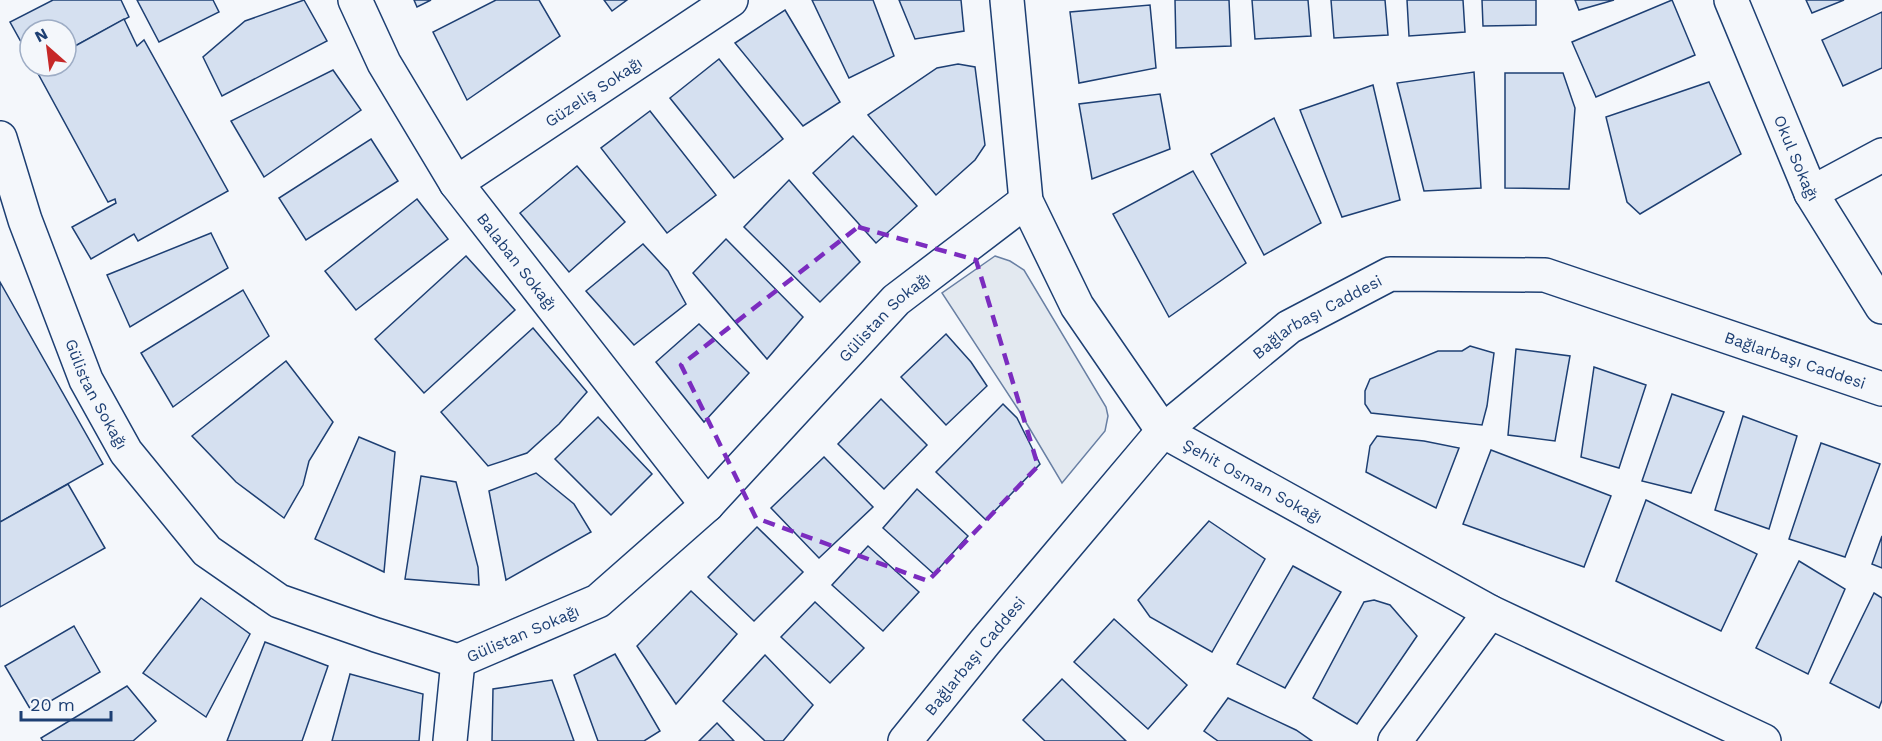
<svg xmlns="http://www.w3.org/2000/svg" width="1882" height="741" viewBox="0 0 1882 741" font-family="'Work Sans',sans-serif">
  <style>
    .green { fill: #e3e9f0; stroke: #687fa3; stroke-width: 1.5 }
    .building { fill: #d5e0f0; stroke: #1d3f73; stroke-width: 1.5 }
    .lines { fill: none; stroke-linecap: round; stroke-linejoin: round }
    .minor-casing { stroke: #1d3f73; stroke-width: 36 }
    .minor { stroke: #f4f7fb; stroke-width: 33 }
    .marked { fill: none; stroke: #7b2cbf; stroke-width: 4.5; stroke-dasharray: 12 8; stroke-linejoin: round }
    .labels { text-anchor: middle; stroke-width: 4.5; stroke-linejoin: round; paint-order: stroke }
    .street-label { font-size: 16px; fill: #1d3f73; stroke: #f4f7fb }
  </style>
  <rect width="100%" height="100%" fill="#f4f7fb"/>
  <polygon class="green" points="995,256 1010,261 1024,270 1106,407 1108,416 1105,431 1062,483 1018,409 942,293"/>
  <g class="building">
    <polygon points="53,0 121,0 129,17 66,51 66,30 30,30 30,58 10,22"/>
    <polygon points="137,0 213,0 219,12 159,42"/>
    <polygon points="304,0 327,41 222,96 203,57 245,21"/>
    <polygon points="414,0 431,0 417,7"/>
    <polygon points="496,0 539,0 560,36 467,100 433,32"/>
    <polygon points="604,0 627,0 612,11"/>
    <polygon points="812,0 873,0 894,56 849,78"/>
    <polygon points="899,0 961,0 964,31 915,39"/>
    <polygon points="1175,0 1229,0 1231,46 1176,48"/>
    <polygon points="1252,0 1308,0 1311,36 1255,39"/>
    <polygon points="1331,0 1385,0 1388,35 1334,38"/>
    <polygon points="1407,0 1463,0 1465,32 1409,36"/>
    <polygon points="1482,0 1536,0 1536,25 1483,26"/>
    <polygon points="1575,0 1614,0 1579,10"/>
    <polygon points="1672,0 1695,55 1596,97 1572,42"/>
    <polygon points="1806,0 1844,0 1812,13"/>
    <polygon points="1150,5 1156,68 1079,83 1070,12"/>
    <polygon points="785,10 840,102 803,126 735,43"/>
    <polygon points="1882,12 1882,68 1843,86 1822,40"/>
    <polygon points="124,19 137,46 144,40 228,191 138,241 134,234 91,259 72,227 116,203 115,199 108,202 35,68 39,66 66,66 66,51"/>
    <polygon points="719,59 783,139 734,178 670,98"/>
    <polygon points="958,64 975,67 985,145 975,160 936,195 868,115 937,68"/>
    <polygon points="333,70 361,110 264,177 231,121"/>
    <polygon points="1474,72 1481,188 1424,191 1397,83"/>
    <polygon points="1505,73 1563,73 1575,108 1569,189 1505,188"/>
    <polygon points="1709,82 1741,154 1640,214 1627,202 1606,117"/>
    <polygon points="1373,85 1400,200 1342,217 1300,110"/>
    <polygon points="1160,94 1170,149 1092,179 1079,104"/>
    <polygon points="650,111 716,195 667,233 601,148"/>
    <polygon points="1274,118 1321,223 1264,255 1211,154"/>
    <polygon points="853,136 917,206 876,243 813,173"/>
    <polygon points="371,139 398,181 306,240 279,198"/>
    <polygon points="577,166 625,222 569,272 520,213"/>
    <polygon points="1193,171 1246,263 1169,317 1113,214"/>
    <polygon points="789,180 860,262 820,302 744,227"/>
    <polygon points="417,199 448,239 356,310 325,271"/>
    <polygon points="211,233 228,268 130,327 107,275"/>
    <polygon points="726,239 803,317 767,359 693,273"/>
    <polygon points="643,244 668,271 686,304 634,345 586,291"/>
    <polygon points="466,256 515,310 424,393 375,339"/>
    <polygon points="0,282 103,464 0,522"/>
    <polygon points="243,290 269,336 173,407 141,353"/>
    <polygon points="699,324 749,373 704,422 656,362"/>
    <polygon points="533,328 587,392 559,424 527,453 488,466 441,412"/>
    <polygon points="946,334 971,362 987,386 946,425 901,377"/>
    <polygon points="1470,346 1494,353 1487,406 1482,425 1371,413 1365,404 1365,391 1370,379 1438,351 1462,351"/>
    <polygon points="1516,349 1570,356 1555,441 1508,435"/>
    <polygon points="286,361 333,422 309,461 303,485 284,518 236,482 192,436"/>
    <polygon points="1594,367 1646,385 1619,468 1581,457"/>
    <polygon points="1672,394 1724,412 1691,493 1642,481"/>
    <polygon points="881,399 927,445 884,489 838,444"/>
    <polygon points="1003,404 1017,418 1040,464 986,520 936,472"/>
    <polygon points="1743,416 1797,436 1769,529 1715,510"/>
    <polygon points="598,417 652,474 611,515 555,459"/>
    <polygon points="1377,436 1424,441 1459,448 1436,508 1366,472 1370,446"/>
    <polygon points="359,437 395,452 384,572 315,539"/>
    <polygon points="1821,443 1880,464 1845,557 1789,539"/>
    <polygon points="1491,450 1611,496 1584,567 1463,524"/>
    <polygon points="824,457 873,507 819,558 771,508"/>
    <polygon points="536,473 574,504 591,532 506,580 489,491"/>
    <polygon points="421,476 456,482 478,567 479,585 405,579"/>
    <polygon points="68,484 105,548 0,607 0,522"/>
    <polygon points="917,489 968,536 934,574 883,528"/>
    <polygon points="1646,500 1757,554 1721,631 1616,581"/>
    <polygon points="1209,521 1265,559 1212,652 1150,617 1138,600"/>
    <polygon points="757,527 803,572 754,621 708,577"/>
    <polygon points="1882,536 1882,568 1872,564"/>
    <polygon points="868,546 919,592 883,631 832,585"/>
    <polygon points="1799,561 1845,589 1808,674 1756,648"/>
    <polygon points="1293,566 1341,592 1285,688 1237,664"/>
    <polygon points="691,591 737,634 676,704 637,646"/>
    <polygon points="1874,593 1882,598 1882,700 1879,708 1830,683"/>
    <polygon points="201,598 250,634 206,717 143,673"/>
    <polygon points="1374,600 1390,605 1417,636 1357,724 1313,698 1364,602"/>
    <polygon points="815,602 864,648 830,683 781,637"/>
    <polygon points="1114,619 1187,685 1148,729 1074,662"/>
    <polygon points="74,626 100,672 32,712 5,666"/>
    <polygon points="265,642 328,666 302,741 227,741"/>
    <polygon points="615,654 660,731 644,741 598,741 574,675"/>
    <polygon points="765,655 813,705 783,741 765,741 723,701"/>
    <polygon points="350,674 423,694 419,741 332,741"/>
    <polygon points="1062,679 1126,741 1045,741 1023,720"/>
    <polygon points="552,680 574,741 492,741 493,689"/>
    <polygon points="127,686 156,721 133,741 43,741 41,738"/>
    <polygon points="1228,698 1296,730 1312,741 1218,741 1204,731"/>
    <polygon points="717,723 734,741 699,741"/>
  </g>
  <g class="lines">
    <g class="minor-casing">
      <g id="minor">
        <path id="s1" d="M355 0 384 63 456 183 707 505"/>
        <path id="s2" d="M1007 0 1026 201 1077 306 1163 431 1490 612 1764 741"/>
        <path id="s3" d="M1731 0 1811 193 1882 307"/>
        <path id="s4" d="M0 138 25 220 86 380 126 452 207 551 279 601 376 635 458 661 598 601 707 505 896 300 1026 201"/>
        <path id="s5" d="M456 183 731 0"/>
        <polyline points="1811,193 1882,155"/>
        <polyline points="450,741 458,661"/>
        <path id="s6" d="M905 741 985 642 1163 431 1289 327 1390 274 1545 275 1882 389"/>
        <polyline points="1395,741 1490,612"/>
      </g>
    </g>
    <use href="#minor" class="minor"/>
  </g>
  <path class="marked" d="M858 227 976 260 1038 466 928 581 756 518 681 365Z"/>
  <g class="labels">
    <g class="street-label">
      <text dy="6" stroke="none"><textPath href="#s5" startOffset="165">Güzeliş Sokağı</textPath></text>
      <text dy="6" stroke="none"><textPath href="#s3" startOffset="171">Okul Sokağı</textPath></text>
      <text dy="6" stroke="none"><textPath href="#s1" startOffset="309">Balaban Sokağı</textPath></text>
      <text dy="6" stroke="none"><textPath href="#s4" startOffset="1300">Gülistan Sokağı</textPath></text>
      <text dy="6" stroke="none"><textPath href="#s6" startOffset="596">Bağlarbaşı Caddesi</textPath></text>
      <text dy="6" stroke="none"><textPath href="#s6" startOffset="1100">Bağlarbaşı Caddesi</textPath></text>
      <text dy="6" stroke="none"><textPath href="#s4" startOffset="274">Gülistan Sokağı</textPath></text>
      <text dy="6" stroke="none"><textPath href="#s2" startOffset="573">Şehit Osman Sokağı</textPath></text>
      <text dy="6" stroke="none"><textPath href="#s4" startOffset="814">Gülistan Sokağı</textPath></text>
      <text dy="6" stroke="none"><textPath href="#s6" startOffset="110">Bağlarbaşı Caddesi</textPath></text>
    </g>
  </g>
  <g transform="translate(48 48) rotate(332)"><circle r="28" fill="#f4f7fb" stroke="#9eadc5" stroke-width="1.5"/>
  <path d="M0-4.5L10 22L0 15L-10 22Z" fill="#c62828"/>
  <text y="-9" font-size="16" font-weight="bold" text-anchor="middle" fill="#1d3f73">N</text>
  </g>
  <path d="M21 711v9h90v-9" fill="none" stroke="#1d3f73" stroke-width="3"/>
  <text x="30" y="711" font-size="18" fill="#1d3f73" stroke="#f4f7fb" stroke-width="4.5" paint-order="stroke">20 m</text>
</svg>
